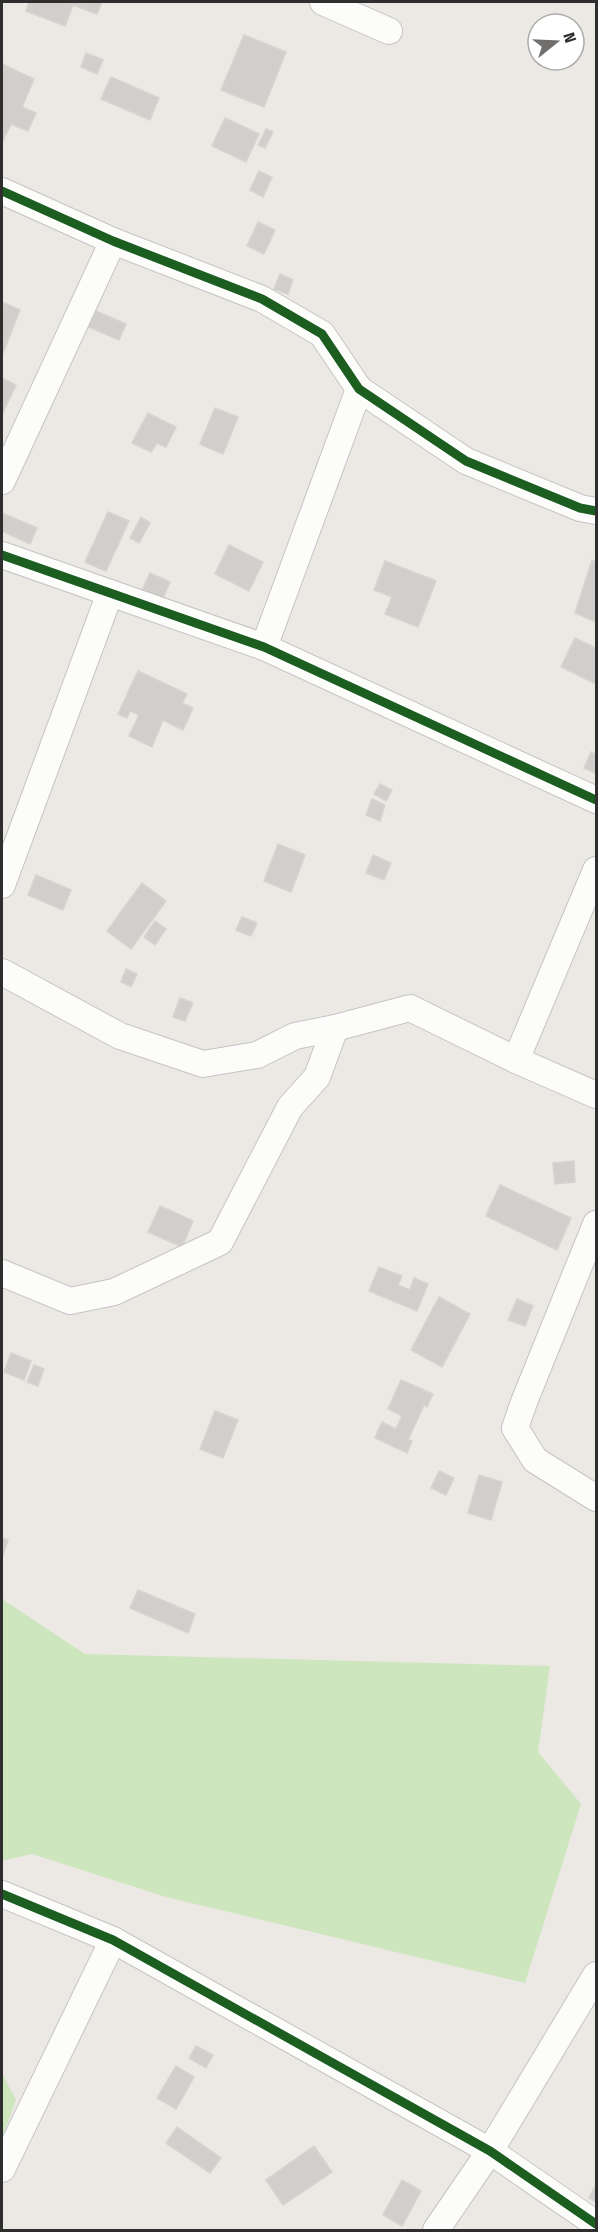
<svg xmlns="http://www.w3.org/2000/svg" width="598" height="2232" viewBox="0 0 598 2232" font-family="'Fira Sans Condensed',sans-serif">
  <style>
    .green { fill: #cee6be }
    .building { fill: #d1cecb; stroke: #d7d4d0; stroke-width: 1.5 }
    .lines { fill: none; stroke-linecap: round; stroke-linejoin: round }
    .street-casing { stroke: #c5c4c5; stroke-width: 28 }
    .street { stroke: #fcfcfb; stroke-width: 26 }
    .cycleway-casing { stroke: #fff; stroke-width: 13 }
    .cycleway { stroke: #1b5e20; stroke-width: 9 }
  </style>
  <rect width="100%" height="100%" fill="#ece8e4"/>
  <g class="green">
    <polygon points="2,1599 85,1654 550,1666 538,1752 581,1804 525,1983 166,1897 32,1854 2,1861"/>
    <polygon points="2,2073 16,2100 2,2138"/>
  </g>
  <g class="building">
    <polygon points="29,2 102,2 97,14 73,5 65,26 26,11"/>
    <polygon points="244,35 286,52 264,107 221,90"/>
    <polygon points="86,53 103,60 97,74 81,67"/>
    <polygon points="2,64 34,79 22,107 36,113 28,131 11,124 2,143"/>
    <polygon points="111,77 159,98 150,120 101,99"/>
    <polygon points="225,118 259,134 246,162 212,146"/>
    <polygon points="266,129 273,132 265,148 258,145"/>
    <polygon points="259,171 272,177 263,197 250,190"/>
    <polygon points="258,222 275,230 264,254 247,246"/>
    <polygon points="280,274 293,280 288,294 274,289"/>
    <polygon points="2,302 20,310 2,356"/>
    <polygon points="96,311 126,324 119,340 89,327"/>
    <polygon points="2,378 16,385 2,415"/>
    <polygon points="215,408 238,417 223,454 200,444"/>
    <polygon points="148,413 176,427 166,447 157,443 151,452 132,443"/>
    <polygon points="108,512 129,521 106,571 85,562"/>
    <polygon points="2,513 37,528 30,544 2,531"/>
    <polygon points="141,517 150,523 139,543 130,538"/>
    <polygon points="229,545 263,562 249,591 215,574"/>
    <polygon points="592,560 596,562 596,622 575,613"/>
    <polygon points="385,561 436,581 418,627 385,614 392,597 374,590"/>
    <polygon points="150,573 170,582 160,605 140,595"/>
    <polygon points="575,638 596,648 596,684 561,667"/>
    <polygon points="138,671 187,694 182,703 193,708 183,730 163,720 152,747 129,736 139,715 130,711 127,718 118,714"/>
    <polygon points="591,752 596,755 596,773 584,768"/>
    <polygon points="380,784 392,790 386,801 374,794"/>
    <polygon points="372,799 385,805 380,821 366,815"/>
    <polygon points="278,844 305,855 291,892 264,881"/>
    <polygon points="373,855 391,863 384,880 366,873"/>
    <polygon points="36,875 71,890 63,910 28,895"/>
    <polygon points="142,883 166,901 131,949 107,931"/>
    <polygon points="242,917 257,923 251,936 236,930"/>
    <polygon points="155,921 166,929 155,945 144,937"/>
    <polygon points="126,969 137,974 131,987 121,982"/>
    <polygon points="180,998 193,1003 185,1021 173,1017"/>
    <polygon points="574,1161 575,1182 555,1184 553,1163"/>
    <polygon points="500,1185 571,1218 557,1250 486,1216"/>
    <polygon points="160,1206 193,1221 182,1247 148,1232"/>
    <polygon points="379,1267 402,1276 398,1285 410,1290 414,1278 428,1284 417,1311 369,1291"/>
    <polygon points="439,1297 470,1314 442,1367 411,1350"/>
    <polygon points="517,1299 533,1306 525,1326 508,1320"/>
    <polygon points="11,1353 31,1361 24,1380 4,1372"/>
    <polygon points="34,1365 44,1369 38,1386 27,1382"/>
    <polygon points="401,1380 433,1394 427,1407 424,1405 408,1440 412,1441 407,1453 375,1438 382,1422 396,1429 402,1416 388,1409"/>
    <polygon points="215,1411 238,1420 223,1458 200,1449"/>
    <polygon points="439,1471 454,1478 446,1495 431,1488"/>
    <polygon points="479,1475 502,1482 491,1520 468,1513"/>
    <polygon points="2,1538 8,1540 2,1559"/>
    <polygon points="138,1590 195,1614 188,1633 130,1608"/>
    <polygon points="196,2046 213,2055 206,2068 189,2058"/>
    <polygon points="176,2066 194,2077 176,2109 157,2098"/>
    <polygon points="177,2127 221,2158 210,2173 166,2143"/>
    <polygon points="314,2146 332,2172 283,2205 266,2180"/>
    <polygon points="402,2180 421,2191 402,2226 383,2215"/>
    <polygon points="596,2184 596,2202 589,2198"/>
  </g>
  <g class="lines">
    <g class="street-casing">
      <g id="street">
        <polyline points="323,2 389,31"/>
        <polyline points="2,191 113,241 262,299 322,334 359,389 466,461 580,508 596,511"/>
        <polyline points="2,481 113,241"/>
        <polyline points="2,555 264,647 596,800"/>
        <polyline points="264,647 359,389"/>
        <polyline points="2,885 110,593"/>
        <polyline points="2,972 120,1036 203,1064 257,1055 295,1036 335,1028 410,1008 516,1060 596,1095"/>
        <polyline points="516,1060 596,870"/>
        <polyline points="596,1224 524,1402 515,1428 535,1460 596,1498"/>
        <polyline points="2,1273 70,1301 114,1292 220,1242 290,1107 317,1077 335,1028"/>
        <polyline points="2,1894 113,1940 490,2151 596,2224"/>
        <polyline points="2,2169 113,1940"/>
        <polyline points="436,2230 490,2151 596,1975"/>
      </g>
    </g>
    <use href="#street" class="street"/>
    <g class="cycleway-casing">
      <g id="cycleway">
        <polyline points="2,191 113,241 262,299 322,334 359,389 466,461 580,508 596,511"/>
        <polyline points="2,555 264,647 596,800"/>
        <polyline points="2,1894 113,1940 490,2151 596,2224"/>
      </g>
    </g>
    <use href="#cycleway" class="cycleway"/>
  </g>
  <rect width="598" height="2232" fill="none" stroke="#2e2e2e" stroke-width="6"/>
  <g transform="translate(556 42) rotate(72)"><circle r="28" fill="#ffffff" stroke="#ababab" stroke-width="1.5"/>
  <path d="M0-4.5L10 22L0 15L-10 22Z" fill="#706f6e"/>
  <text y="-9" font-size="16" font-weight="bold" text-anchor="middle" fill="#2e2e2e">N</text>
  </g>
</svg>
